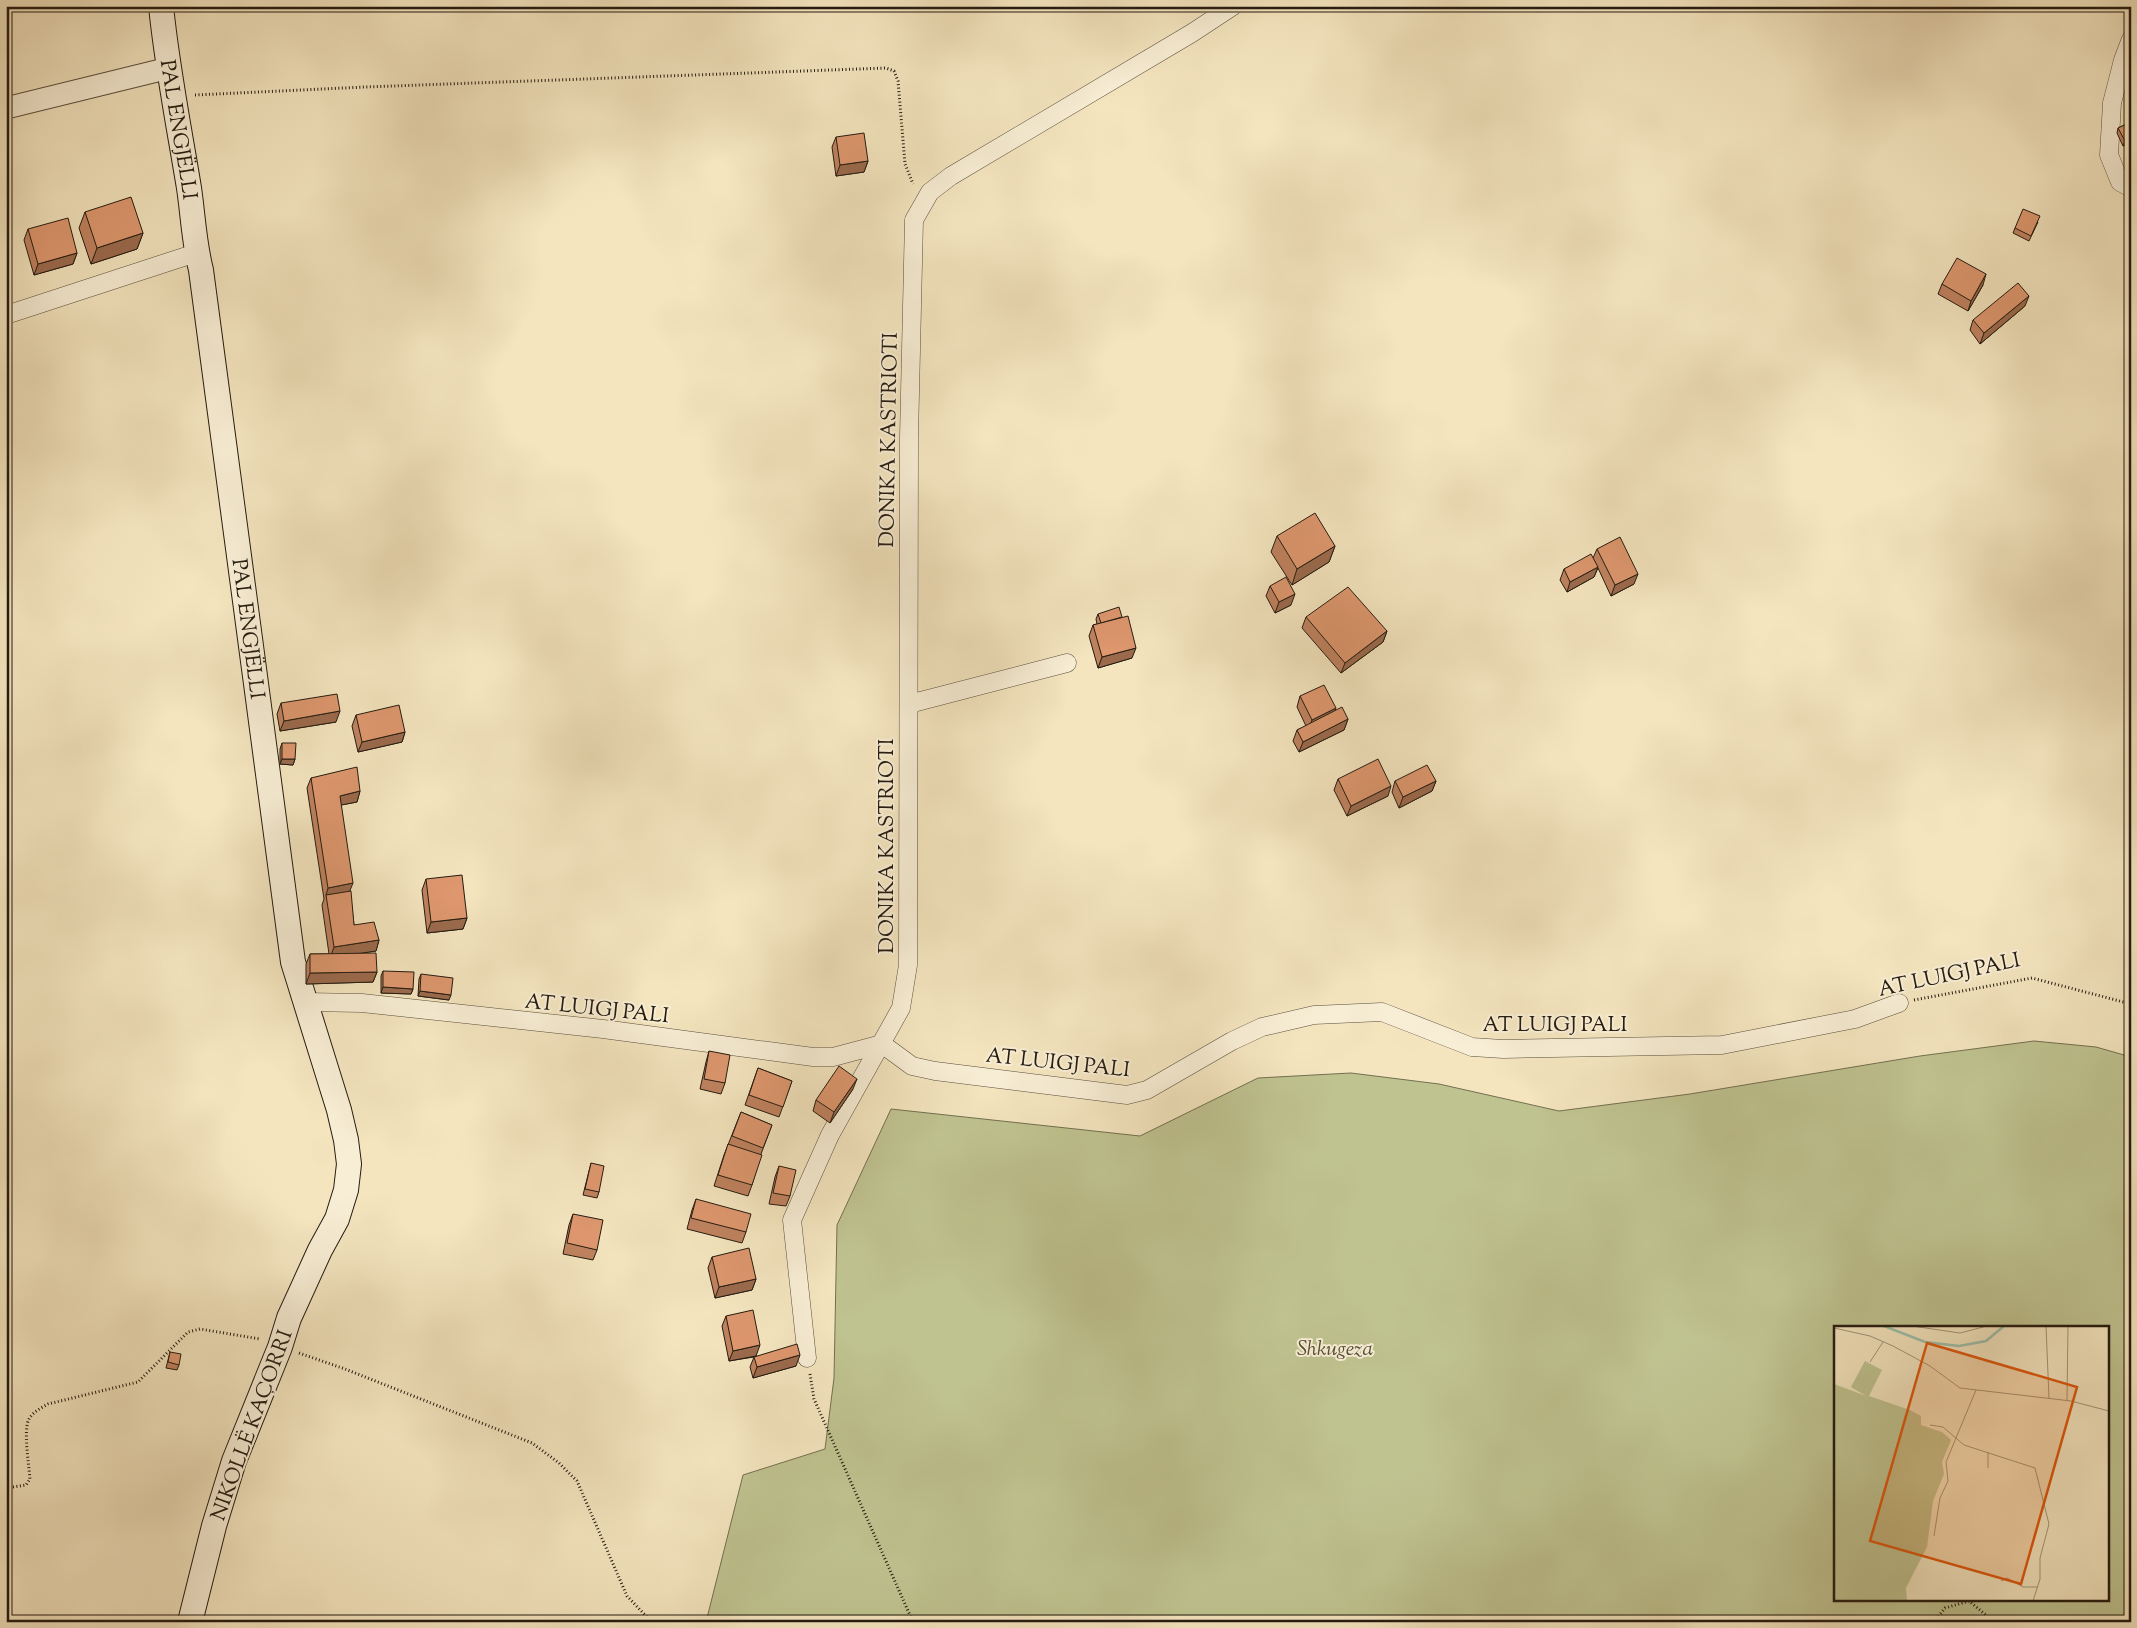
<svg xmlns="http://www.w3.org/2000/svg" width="2137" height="1628" viewBox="0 0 2137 1628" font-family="'Sorts Mill Goudy',serif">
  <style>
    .green { fill: #bfc390; stroke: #726f50; fill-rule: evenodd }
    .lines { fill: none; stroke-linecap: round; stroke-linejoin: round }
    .minor-casing { stroke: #584e3c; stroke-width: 19 }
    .tertiary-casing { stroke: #584e3c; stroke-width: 23 }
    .secondary-casing { stroke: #241b10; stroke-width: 26 }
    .path { stroke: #241b10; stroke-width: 3; stroke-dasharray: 1 2.5; stroke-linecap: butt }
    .minor { stroke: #f8eed5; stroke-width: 18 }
    .tertiary { stroke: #f8eed5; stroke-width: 21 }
    .secondary { stroke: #f8eed5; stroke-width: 24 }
    .wall { fill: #bf825f; stroke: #241b10 }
    .shaded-wall { fill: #9b6a4d; stroke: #241b10 }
    .building { fill: #de976e; stroke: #241b10 }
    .labels { text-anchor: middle; stroke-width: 4; stroke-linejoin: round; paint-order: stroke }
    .street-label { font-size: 21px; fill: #241b10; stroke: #f8eed5 }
    .park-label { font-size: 21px; font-style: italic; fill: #524d36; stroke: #f8eed5 }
    .inset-river { fill: none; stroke: #9dc0ac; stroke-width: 2.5 }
    .inset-road { fill: none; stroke: #a19479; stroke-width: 1 }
    .view { fill: #de560c; fill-opacity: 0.15; stroke: #de560c; stroke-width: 2.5 }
    .inset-edge { fill: none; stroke: #241b10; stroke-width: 2.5 }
  </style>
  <rect width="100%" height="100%" fill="#f4e5bf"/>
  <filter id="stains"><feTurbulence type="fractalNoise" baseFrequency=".004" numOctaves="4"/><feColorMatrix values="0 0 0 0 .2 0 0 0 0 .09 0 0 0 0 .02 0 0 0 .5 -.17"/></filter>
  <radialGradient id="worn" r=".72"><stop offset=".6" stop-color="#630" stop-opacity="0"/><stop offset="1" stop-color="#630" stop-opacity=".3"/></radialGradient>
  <path class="green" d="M2034 1041 2096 1047 2131 1057V1622H706L743 1475 825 1449 834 1378 837 1225 891 1109 1140 1136 1258 1078 1351 1073 1439 1084 1559 1111 1690 1094 1920 1056ZM1836 1327H2108V1599H1836Z"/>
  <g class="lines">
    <g class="minor-casing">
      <g id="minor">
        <polyline points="2131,39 2123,60 2112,103 2109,155 2120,182 2131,188"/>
        <polyline points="6,315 196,253"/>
        <polyline points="909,704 1067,663"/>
        <polyline points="306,1002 362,1003 603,1029 813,1057 833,1057 882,1044 912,1066 935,1071 1127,1095 1147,1090 1232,1041 1262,1027 1314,1015 1382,1012 1472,1047 1503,1049 1722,1045 1855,1019 1899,1003"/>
        <polyline points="807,1358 792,1220 830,1135 901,1008 908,965 909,437 914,220 930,192 951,176 1192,33 1233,6"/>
      </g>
    </g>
    <g class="tertiary-casing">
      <polyline id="tertiary" points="6,108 169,68"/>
    </g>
    <g class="secondary-casing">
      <g id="secondary">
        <path id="s1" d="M161 6C167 67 179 127 189 188 193 215 194 243 201 270L293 962 339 1110 346 1140 349 1164 346 1190 337 1219 320 1250 289 1318 280 1347 234 1461 214 1526 190 1622"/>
      </g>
    </g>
    <g class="path">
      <polyline points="195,95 365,87 886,68 894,71 898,81 905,164 913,184"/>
      <polyline points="1914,1000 2032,978 2131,1004"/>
      <polyline points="299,1353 345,1369 532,1443 559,1463 577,1481 627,1596 647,1617 657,1622"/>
      <polyline points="810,1374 814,1399 913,1622"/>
      <path d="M6 1488 26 1485 30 1479C29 1465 23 1430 29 1419 33 1412 41 1408 48 1404L138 1382 188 1332 200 1329 260 1339"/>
      <polyline points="1934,1622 1945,1608 1969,1601 1986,1615 1989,1622"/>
    </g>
    <use href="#minor" class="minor"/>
    <use href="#tertiary" class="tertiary"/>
    <use href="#secondary" class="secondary"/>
  </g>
  <g class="wall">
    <polygon points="2131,122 2131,142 2123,146 2117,133 2118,128"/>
    <polygon points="836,137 868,161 864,172 836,176 832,147"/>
    <polygon points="85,212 143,233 137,249 91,264 79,228"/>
    <polygon points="2038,222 2029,241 2013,233 2015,228"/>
    <polygon points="28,229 77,253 73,264 34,275 24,240"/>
    <polygon points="1942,284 1983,285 1968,311 1938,294"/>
    <polygon points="2025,306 1980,344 1970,330 1973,320"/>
    <polygon points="1277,536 1335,546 1329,562 1292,585 1271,552"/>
    <polygon points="1597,549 1634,584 1611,596 1598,568 1594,577 1567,592 1560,580 1564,569 1593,558"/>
    <polygon points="1270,586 1291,605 1275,613 1266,596"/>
    <polygon points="1098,614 1132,658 1098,668 1089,636 1093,625 1097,624 1096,619"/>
    <polygon points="1306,617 1387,631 1383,642 1341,673 1302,628"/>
    <polygon points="1300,696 1334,711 1348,719 1344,730 1299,752 1293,741 1297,730 1306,726 1297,707"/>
    <polygon points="281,703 336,722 280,731 277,714"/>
    <polygon points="356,715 405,732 402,742 358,752 352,726"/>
    <polygon points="282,743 295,759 293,765 280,764 280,749"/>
    <polygon points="311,778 360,791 357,802 341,805 350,891 354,925 379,940 376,951 360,953 377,972 373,982 306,984 306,964 310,954 329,954 322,905 324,899 307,788"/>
    <polygon points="1338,779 1388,796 1347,816 1334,790"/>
    <polygon points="1395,781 1436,781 1432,791 1399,808 1392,792"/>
    <polygon points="426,879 467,918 463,929 427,933 422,890"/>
    <polygon points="383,971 413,989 411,994 381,993 381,976"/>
    <polygon points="421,974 449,1000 418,996 419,979"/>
    <polygon points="709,1051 725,1083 721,1094 700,1089 706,1062"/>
    <polygon points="758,1068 792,1081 779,1117 745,1105"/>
    <polygon points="853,1089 830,1123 813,1111 816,1100"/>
    <polygon points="741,1112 772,1125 761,1154 752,1185 748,1196 714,1186 724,1155"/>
    <polygon points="591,1163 599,1192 597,1198 583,1195"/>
    <polygon points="779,1166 790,1196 786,1206 769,1204 775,1177"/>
    <polygon points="696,1199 746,1232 742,1243 687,1229 692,1210"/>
    <polygon points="573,1214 597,1250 593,1260 563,1254 569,1225"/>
    <polygon points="712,1257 756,1279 752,1290 715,1298 708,1268"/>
    <polygon points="726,1316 756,1356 796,1366 753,1378 750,1367 754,1357 729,1361 722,1326"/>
    <polygon points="170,1352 179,1365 177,1370 166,1368"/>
  </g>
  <g class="shaded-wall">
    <polygon points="2131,138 2131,142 2123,146 2125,141"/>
    <polygon points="868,161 864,172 836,176 840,165"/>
    <polygon points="143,233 137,249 91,264 97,248"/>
    <polygon points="77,253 73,264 34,275 38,264"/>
    <polygon points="1986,274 1983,285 1968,311 1971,301"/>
    <polygon points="2029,296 2025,306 1980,344 1984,333"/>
    <polygon points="1335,546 1329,562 1292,585 1297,569"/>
    <polygon points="1598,567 1594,577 1567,592 1570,582"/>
    <polygon points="1638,574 1634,584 1611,596 1615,585"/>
    <polygon points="1295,594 1291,605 1275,613 1279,602"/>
    <polygon points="1387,631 1383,642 1341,673 1345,663"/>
    <polygon points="1136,648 1132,658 1098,668 1102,657"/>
    <polygon points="1336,708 1332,719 1308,731 1312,720"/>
    <polygon points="340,711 336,722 280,731 284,721"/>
    <polygon points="1348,719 1344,730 1299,752 1303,742"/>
    <polygon points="405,732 402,742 358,752 362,742"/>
    <polygon points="282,759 295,759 293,765 280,764"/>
    <polygon points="1436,781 1432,791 1399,808 1403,797"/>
    <polygon points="1391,786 1388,796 1347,816 1351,806"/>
    <polygon points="360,791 357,802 336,806 340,796"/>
    <polygon points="353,883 349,893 326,895 328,888"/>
    <polygon points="467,918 463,929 427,933 431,922"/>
    <polygon points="379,940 376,951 330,958 334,947"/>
    <polygon points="377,972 373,982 306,984 310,973"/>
    <polygon points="383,987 413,989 411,994 381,993"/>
    <polygon points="420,991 451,995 449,1000 418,996"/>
    <polygon points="857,1079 853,1089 830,1123 834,1112"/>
    <polygon points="756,1279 752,1290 715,1298 719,1287"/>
    <polygon points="760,1345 756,1356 729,1361 733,1351"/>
    <polygon points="800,1355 796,1366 753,1378 757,1367"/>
  </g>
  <g class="building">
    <polygon points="2131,122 2131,138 2125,141 2118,128"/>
    <polygon points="864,133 868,161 840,165 836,137"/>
    <polygon points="131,197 143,233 97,248 85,212"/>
    <polygon points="2023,209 2040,216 2031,236 2015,228"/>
    <polygon points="68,218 77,253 38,264 28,229"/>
    <polygon points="1957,258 1986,274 1971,301 1942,284"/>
    <polygon points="2018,283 2029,296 1984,333 1973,320"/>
    <polygon points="1315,513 1335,546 1297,569 1277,536"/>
    <polygon points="1620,537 1638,574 1615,585 1597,549"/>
    <polygon points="1591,554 1598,567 1570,582 1564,569"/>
    <polygon points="1286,577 1295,594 1279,602 1270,586"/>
    <polygon points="1348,587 1387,631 1345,663 1306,617"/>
    <polygon points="1119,607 1122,617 1101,623 1098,614"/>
    <polygon points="1128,616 1136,648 1102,657 1093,625"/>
    <polygon points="1324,685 1336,708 1312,720 1300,696"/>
    <polygon points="337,694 340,711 284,721 281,703"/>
    <polygon points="399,705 405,732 362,742 356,715"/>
    <polygon points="1342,707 1348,719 1303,742 1297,730"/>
    <polygon points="282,743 296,743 295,759 282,759"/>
    <polygon points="1378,759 1391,786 1351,806 1338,779"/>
    <polygon points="1427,765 1436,781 1403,797 1395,781"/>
    <polygon points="357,767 360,791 340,796 353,883 328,888 311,778"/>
    <polygon points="462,875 467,918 431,922 426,879"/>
    <polygon points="351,891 354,925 374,922 379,940 334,947 326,895"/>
    <polygon points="376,953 377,972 310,973 310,954"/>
    <polygon points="383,971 414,972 413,989 383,987"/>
    <polygon points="421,974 453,978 451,995 420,991"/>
    <polygon points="709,1051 730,1055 725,1083 704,1079"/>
    <polygon points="839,1066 857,1079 834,1112 816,1100"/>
    <polygon points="758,1068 792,1081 783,1107 749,1095"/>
    <polygon points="741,1112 772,1125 763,1148 732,1136"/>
    <polygon points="728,1144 762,1155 752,1185 718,1175"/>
    <polygon points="591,1163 604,1166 599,1192 585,1189"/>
    <polygon points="779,1166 796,1170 790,1196 773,1193"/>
    <polygon points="696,1199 751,1214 746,1232 691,1218"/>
    <polygon points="573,1214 603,1220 597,1250 567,1243"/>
    <polygon points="749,1248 756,1279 719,1287 712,1257"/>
    <polygon points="753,1310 760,1345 733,1351 726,1316"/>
    <polygon points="797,1344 800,1355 757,1367 754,1357"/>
    <polygon points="170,1352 181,1354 179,1365 168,1362"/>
  </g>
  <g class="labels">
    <g class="street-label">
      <text dy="7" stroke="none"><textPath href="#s1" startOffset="125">PAL ENGJËLLI</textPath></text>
      <text transform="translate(888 440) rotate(-89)" y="7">DONIKA KASTRIOTI</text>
      <text dy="7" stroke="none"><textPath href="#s1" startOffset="629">PAL ENGJËLLI</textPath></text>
      <text transform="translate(886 846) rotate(-90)" y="7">DONIKA KASTRIOTI</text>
      <text transform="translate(1949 974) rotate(-12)" y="7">AT LUIGJ PALI</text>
      <text transform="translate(597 1008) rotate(6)" y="7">AT LUIGJ PALI</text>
      <text x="1555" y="1031">AT LUIGJ PALI</text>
      <text transform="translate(1058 1062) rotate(6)" y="7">AT LUIGJ PALI</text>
      <text transform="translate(251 1425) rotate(-70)" y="7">NIKOLLË KAÇORRI</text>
    </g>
    <g class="park-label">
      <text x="1335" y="1355">Shkugeza</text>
    </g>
  </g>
  <g transform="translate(1834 1326)">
    <rect width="275" height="275" fill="#f4e5bf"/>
    <path d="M31 35 48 44 35 70 76 84 87 90V99L108 106 117 114 108 136 110 148 99 175 93 221 72 262 73 275H0V58L32 70 17 61Z" fill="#bfc390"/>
    <path class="inset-river" d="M50 0 91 16 125 20 152 15 170 0"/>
    <path class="inset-road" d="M78 0 126 7 153 0M212 0 215 72M0 2 36 10 59 20 96 40 126 62 237 75 275 85M36 36 49 16M233 74 234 0M96 99 109 101 130 119 201 142 215 198 206 232V253L199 275M154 142V126M100 210 106 172 114 155 112 136 142 64M167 255 173 252 189 261H204"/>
    <path class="view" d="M93 17 243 61 187 258 36 215Z"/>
    <rect width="275" height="275" class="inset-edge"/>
  </g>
  <rect width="2137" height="1628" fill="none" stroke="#f4e5bf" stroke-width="25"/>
  <rect x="8" y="8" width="2122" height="1613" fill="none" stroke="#241b10" stroke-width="2.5"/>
  <rect x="12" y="12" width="2112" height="1603" fill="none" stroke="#241b10"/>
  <rect width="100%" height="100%" filter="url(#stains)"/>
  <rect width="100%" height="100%" fill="url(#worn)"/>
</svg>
